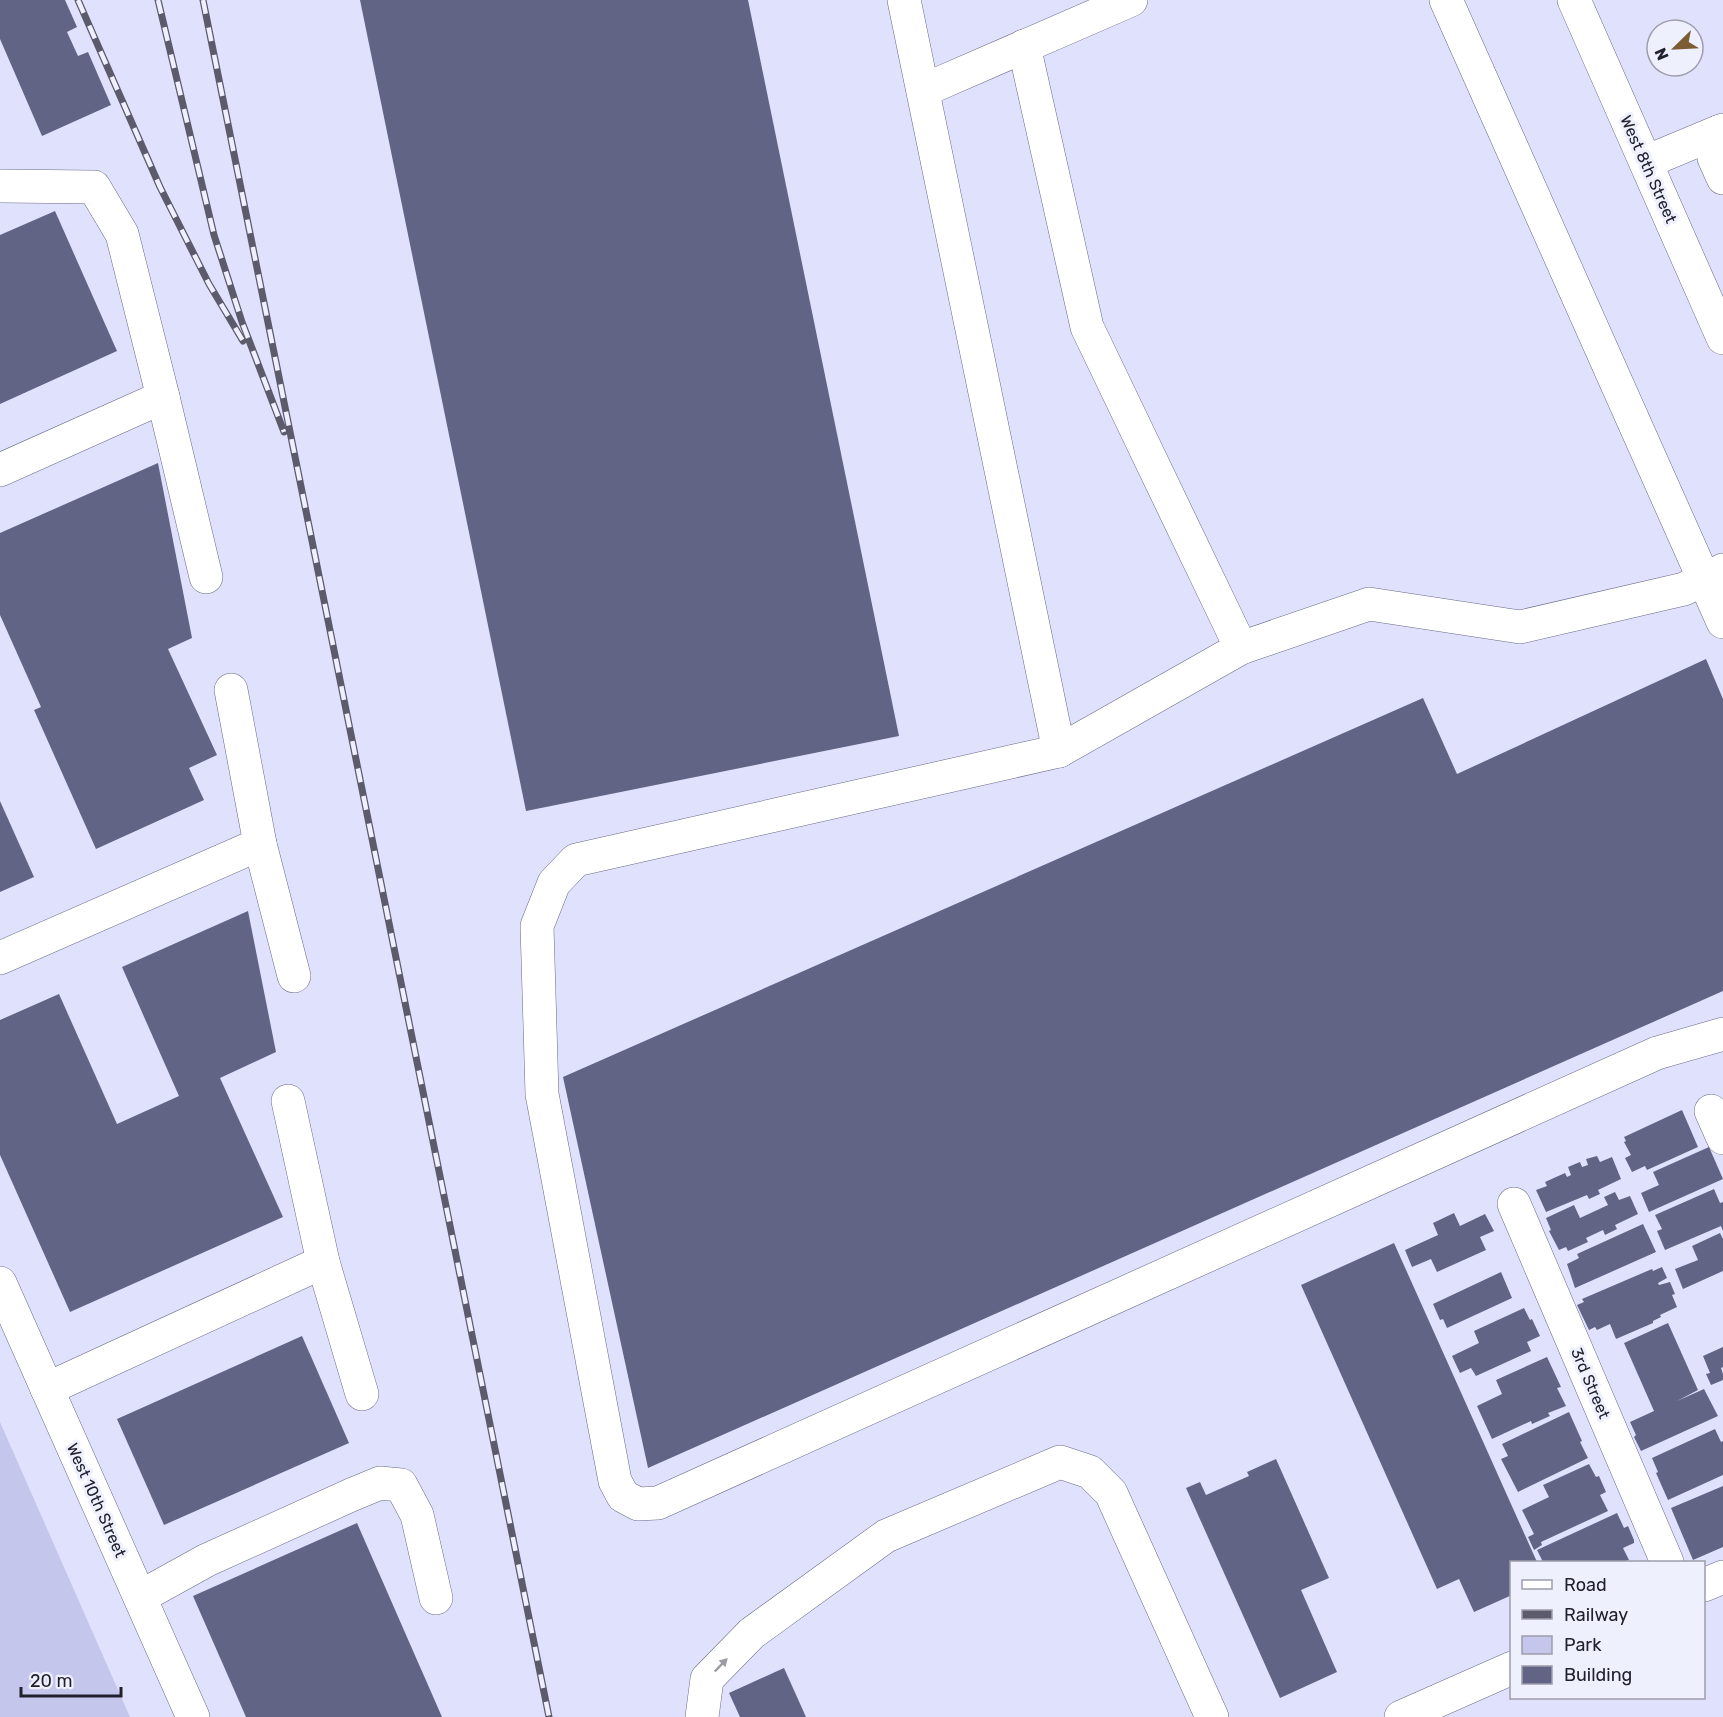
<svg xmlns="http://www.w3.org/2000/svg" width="1723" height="1717" viewBox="0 0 1723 1717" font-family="Rubik,sans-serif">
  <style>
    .green { fill: #c4c7eb }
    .building { fill: #626486 }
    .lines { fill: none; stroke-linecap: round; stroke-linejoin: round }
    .minor-casing { stroke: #686a87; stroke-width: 34 }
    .minor { stroke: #fff; stroke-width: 33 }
    .rail-casing { stroke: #5b5b6c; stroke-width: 7 }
    .rail { stroke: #eff0fe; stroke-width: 4.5; stroke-dasharray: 14; stroke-linecap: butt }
    .oneway { fill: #9b9ba1 }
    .labels { text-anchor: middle; stroke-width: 6; stroke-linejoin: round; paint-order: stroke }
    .street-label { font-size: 16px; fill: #21212e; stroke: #eff0fe }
  </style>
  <rect width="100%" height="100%" fill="#e0e2fd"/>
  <polygon class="green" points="0,1422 130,1717 0,1717"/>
  <g class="building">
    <polygon points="0,0 65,0 77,27 67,32 78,56 88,52 111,105 42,136 0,39"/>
    <polygon points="360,0 748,0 899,736 526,811"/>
    <polygon points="55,211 117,351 0,404 0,235"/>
    <polygon points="158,463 192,638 168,649 217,755 189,768 204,800 96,849 34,710 41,707 0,615 0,533"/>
    <polygon points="1706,659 1723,699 1723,991 648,1468 563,1077 1423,698 1457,774"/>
    <polygon points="0,801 34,877 0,892"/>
    <polygon points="248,911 276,1052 220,1078 283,1217 70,1312 0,1155 0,1020 59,994 117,1124 179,1096 122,967"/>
    <polygon points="1682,1110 1698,1147 1647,1170 1645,1166 1632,1172 1625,1158 1631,1155 1624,1142 1626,1141 1624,1137"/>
    <polygon points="1709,1147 1723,1179 1649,1212 1641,1193 1659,1185 1653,1172"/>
    <polygon points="1597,1156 1600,1162 1612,1157 1621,1179 1598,1190 1600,1194 1589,1199 1587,1195 1546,1212 1536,1190 1547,1186 1545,1182 1565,1173 1567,1177 1571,1175 1568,1167 1580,1162 1582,1167 1588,1165 1586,1159"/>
    <polygon points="1714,1189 1720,1203 1723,1202 1723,1231 1721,1226 1665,1250 1657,1231 1662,1229 1655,1215"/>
    <polygon points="1615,1192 1619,1200 1630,1196 1638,1214 1615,1225 1617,1229 1605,1235 1603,1230 1586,1238 1588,1242 1568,1251 1566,1247 1559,1250 1549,1231 1551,1230 1546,1218 1574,1205 1580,1218 1608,1205 1604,1197"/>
    <polygon points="1454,1213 1460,1226 1485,1214 1494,1231 1480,1237 1486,1250 1437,1272 1431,1259 1412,1267 1405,1250 1438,1235 1433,1223"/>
    <polygon points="1643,1224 1656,1252 1575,1288 1567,1264 1579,1258 1577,1254"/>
    <polygon points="1720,1233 1723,1239 1723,1271 1683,1289 1675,1269 1698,1260 1692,1246"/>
    <polygon points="1394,1243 1537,1562 1512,1562 1512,1595 1474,1612 1459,1579 1437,1589 1301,1285"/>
    <polygon points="1662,1267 1667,1278 1658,1283 1659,1285 1670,1282 1675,1294 1672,1295 1677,1307 1660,1315 1661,1317 1653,1321 1653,1323 1616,1339 1610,1324 1597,1330 1595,1327 1589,1330 1577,1305 1584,1302 1582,1299 1652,1269 1653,1271"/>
    <polygon points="1501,1272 1512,1298 1447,1328 1443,1319 1440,1320 1433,1304"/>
    <polygon points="1524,1308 1530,1320 1532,1319 1540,1336 1527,1342 1531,1351 1476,1376 1471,1368 1460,1373 1452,1356 1479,1343 1474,1331"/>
    <polygon points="1668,1323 1698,1390 1677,1401 1704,1389 1718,1416 1641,1451 1634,1437 1636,1435 1630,1422 1654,1411 1624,1343"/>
    <polygon points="302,1336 349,1443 164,1525 117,1419"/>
    <polygon points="1723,1347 1723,1367 1721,1368 1723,1374 1723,1380 1711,1385 1706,1374 1710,1373 1703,1356"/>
    <polygon points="1547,1357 1561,1387 1557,1388 1566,1406 1548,1413 1550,1416 1532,1424 1531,1421 1492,1439 1477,1406 1502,1394 1496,1380"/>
    <polygon points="1569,1412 1582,1441 1580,1442 1588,1458 1518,1492 1501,1459 1508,1456 1502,1444"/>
    <polygon points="1715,1429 1721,1442 1723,1441 1723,1475 1668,1500 1656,1473 1658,1472 1652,1458"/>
    <polygon points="1276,1459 1329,1578 1301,1590 1337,1672 1280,1698 1186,1488 1200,1482 1206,1495 1249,1476 1247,1472"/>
    <polygon points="1589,1464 1596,1477 1599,1476 1606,1492 1600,1495 1608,1511 1541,1542 1542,1545 1534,1550 1528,1537 1534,1534 1522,1510 1549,1497 1543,1485"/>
    <polygon points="1723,1486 1723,1547 1693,1560 1671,1508"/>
    <polygon points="1617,1513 1624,1528 1628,1526 1634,1540 1634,1543 1623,1548 1629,1560 1623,1562 1543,1562 1537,1550"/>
    <polygon points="357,1523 442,1717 246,1717 193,1596"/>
    <polygon points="784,1668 806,1717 740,1717 729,1693"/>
  </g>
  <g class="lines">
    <g class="minor-casing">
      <g id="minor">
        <polyline points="904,0 1059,751"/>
        <polyline points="1446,0 1723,622"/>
        <polyline points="1574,0 1723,338"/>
        <polyline points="1024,46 1087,327 1241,648"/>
        <polyline points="924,90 1131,0"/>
        <polyline points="1723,130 1718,132 1714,158 1723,178"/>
        <polyline points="1646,162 1718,132"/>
        <polyline points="0,186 94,187 122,234 163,397"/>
        <polyline points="0,470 163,397 206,577"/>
        <polyline points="1723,570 1684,589 1520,627 1369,604 1241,648 1059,751 576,860 554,883 537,926 542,1094 615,1481 623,1496 638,1504 658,1503 1657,1053 1723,1034"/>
        <polyline points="260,844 294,976"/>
        <polyline points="0,958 260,844 231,690"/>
        <polyline points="288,1101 323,1262"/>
        <polyline points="1711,1111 1723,1138"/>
        <polyline points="1514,1204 1667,1562"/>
        <polyline points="0,1283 193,1717"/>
        <polyline points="47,1389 323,1262 362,1394"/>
        <polyline points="1704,1585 1723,1577"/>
        <polyline points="140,1597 207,1560 351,1495 380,1483 401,1485 417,1515 436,1598"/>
        <polyline points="702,1717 707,1679 752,1633 886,1536 1060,1462 1090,1472 1111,1493 1212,1717"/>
        <polyline points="1401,1717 1512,1668"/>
      </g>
    </g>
    <use href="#minor" class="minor"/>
    <g class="rail-casing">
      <g id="rail">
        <polyline points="78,0 160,187 209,284 243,341"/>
        <polyline points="158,0 214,235 242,322 284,432"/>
        <polyline points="203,0 549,1717"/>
      </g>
    </g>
    <use href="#rail" class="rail"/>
  </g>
  <defs><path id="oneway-solid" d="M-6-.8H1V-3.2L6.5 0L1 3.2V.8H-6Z" transform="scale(1.5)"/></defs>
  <use class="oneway" href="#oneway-solid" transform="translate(721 1665) rotate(-46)"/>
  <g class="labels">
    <g class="street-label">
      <text transform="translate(1649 169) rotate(66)" y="6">West 8th Street</text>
      <text transform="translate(1591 1383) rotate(67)" y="6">3rd Street</text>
      <text transform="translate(97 1500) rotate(66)" y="6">West 10th Street</text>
    </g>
  </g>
  <rect x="1510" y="1561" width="195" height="138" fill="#eff0fe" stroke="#9d9dab" stroke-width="1.5"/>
  <rect x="1522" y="1580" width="30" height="9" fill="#ffffff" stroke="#9d9dab" stroke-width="1.5"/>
  <text x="1564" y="1591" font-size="18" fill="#21212e">Road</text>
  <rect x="1522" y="1610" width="30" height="9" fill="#5b5b6c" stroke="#9d9dab" stroke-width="1.5"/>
  <text x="1564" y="1621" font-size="18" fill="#21212e">Railway</text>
  <rect x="1522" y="1636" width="30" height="18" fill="#c4c7eb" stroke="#9d9dab" stroke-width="1.5"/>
  <text x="1564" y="1651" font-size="18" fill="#21212e">Park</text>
  <rect x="1522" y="1666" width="30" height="18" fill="#626486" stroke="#9d9dab" stroke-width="1.5"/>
  <text x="1564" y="1681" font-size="18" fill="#21212e">Building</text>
  <g transform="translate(1675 48) rotate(246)"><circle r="28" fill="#eff0fe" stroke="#9d9dab" stroke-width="1.5"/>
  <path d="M0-4.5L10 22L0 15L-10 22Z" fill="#7c5c32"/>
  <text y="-9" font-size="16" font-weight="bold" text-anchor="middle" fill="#21212e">N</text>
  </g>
  <path d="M21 1687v9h100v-9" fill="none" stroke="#21212e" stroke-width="3"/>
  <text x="30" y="1687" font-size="18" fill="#21212e" stroke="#eff0fe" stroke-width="4.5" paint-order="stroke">20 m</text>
</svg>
